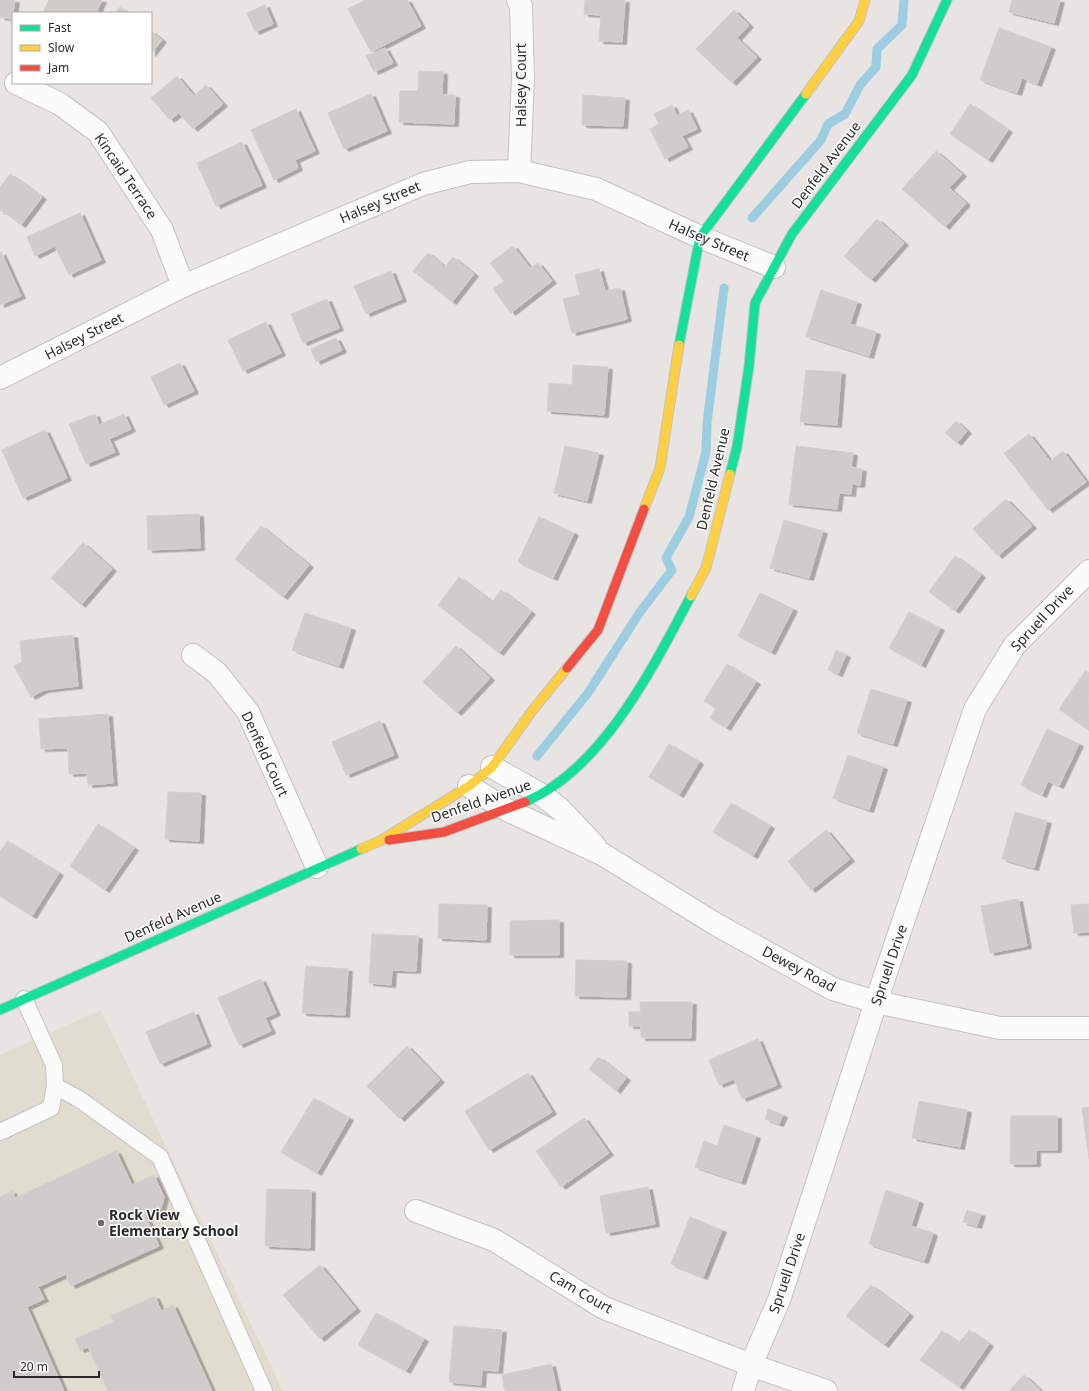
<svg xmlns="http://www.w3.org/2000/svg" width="1089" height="1391" viewBox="0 0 1089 1391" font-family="'Noto Sans',sans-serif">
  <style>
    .education { fill: #e1dcd0 }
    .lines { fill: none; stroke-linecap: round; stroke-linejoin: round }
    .stream { stroke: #9dcde1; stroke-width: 9 }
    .building { fill: #cfccca; stroke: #d2d0cd; filter: url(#shadow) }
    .lane-casing { stroke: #c4c2c3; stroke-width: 18 }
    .street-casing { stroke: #c4c2c3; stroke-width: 24 }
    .fast-casing { stroke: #c4c2c3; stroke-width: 11 }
    .slow-casing { stroke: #c4c2c3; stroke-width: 11 }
    .jam-casing { stroke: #c4c2c3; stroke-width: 11 }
    .lane { stroke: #fbfbfa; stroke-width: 16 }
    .street { stroke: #fbfbfa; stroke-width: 22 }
    .fast { stroke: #16e098; stroke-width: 9 }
    .slow { stroke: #ffcf43; stroke-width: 9 }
    .jam { stroke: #f24e42; stroke-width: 9 }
    .poi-dot { fill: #6c6b6a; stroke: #fff; stroke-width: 1.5 }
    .labels { text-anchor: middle; stroke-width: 3; stroke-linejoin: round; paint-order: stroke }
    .street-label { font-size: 14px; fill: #2a2a2a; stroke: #fff }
    .poi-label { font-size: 14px; font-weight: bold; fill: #2a2a2a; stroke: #fff; text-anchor: start }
  </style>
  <defs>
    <filter id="shadow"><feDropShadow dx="4.5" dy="2.5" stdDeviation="0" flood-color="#0004"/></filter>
  </defs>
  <rect width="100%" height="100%" fill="#e7e4e1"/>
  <polygon class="education" points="101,1010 283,1391 0,1391 0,1055"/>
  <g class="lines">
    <g class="stream">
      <polyline points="752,218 821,140 828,124 845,114 860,85 876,67 877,49 902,25 904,0"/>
      <polyline points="537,756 588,693 640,612 672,570 666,558 689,517 706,452 707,423 724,288"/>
    </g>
  </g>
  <g class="building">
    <polygon points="0,0 15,0 12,19 0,17"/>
    <polygon points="49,0 102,0 96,13 43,13"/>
    <polygon points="365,0 407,0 421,26 371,52 348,9"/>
    <polygon points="585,0 625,0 622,42 599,41 601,15 584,14"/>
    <polygon points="1012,0 1060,0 1054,23 1009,12"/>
    <polygon points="265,5 273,24 255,32 247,13"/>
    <polygon points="120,7 128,13 115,13"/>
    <polygon points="734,10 749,25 737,38 757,57 732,83 696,49"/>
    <polygon points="999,28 1051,47 1037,84 1022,78 1017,93 980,80"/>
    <polygon points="151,31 162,40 151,54"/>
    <polygon points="385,48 393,63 374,72 366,56"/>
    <polygon points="419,71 443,72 442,95 455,95 454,124 399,122 400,91 418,91"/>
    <polygon points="177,76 194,96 206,85 223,104 193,129 179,113 170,120 151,98"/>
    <polygon points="371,94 387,131 344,149 328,113"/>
    <polygon points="583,95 625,98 623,126 582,125"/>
    <polygon points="970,104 1008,130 988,160 950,134"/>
    <polygon points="672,105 677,116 688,110 697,129 682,136 688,147 665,159 650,129 659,124 654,114"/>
    <polygon points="296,109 315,151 295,160 298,168 274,180 251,130"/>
    <polygon points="242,142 262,185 216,206 197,163"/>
    <polygon points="936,151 962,174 949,188 966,203 945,227 902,189"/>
    <polygon points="10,174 42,197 21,225 1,210 0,212 0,187"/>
    <polygon points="80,213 101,260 69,275 55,246 35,256 27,237"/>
    <polygon points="877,219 904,243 871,280 844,256"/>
    <polygon points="513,246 530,268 538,263 552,281 511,313 493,289 504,281 490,263"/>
    <polygon points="1,252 21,296 0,305 0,253"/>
    <polygon points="428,253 445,267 453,257 474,274 452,302 413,271"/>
    <polygon points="599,269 605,291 620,288 627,319 572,333 563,299 580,295 575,275"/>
    <polygon points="391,271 402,299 366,314 354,286"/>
    <polygon points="821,290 857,302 850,324 876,332 869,356 806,336"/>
    <polygon points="327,299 339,328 303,343 291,314"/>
    <polygon points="266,322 281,353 243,371 228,340"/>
    <polygon points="336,338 342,350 316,362 311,349"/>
    <polygon points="180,363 194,391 164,405 151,377"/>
    <polygon points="573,365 608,367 604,415 547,411 549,383 572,385"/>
    <polygon points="806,370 841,372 837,425 800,422"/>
    <polygon points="95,414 99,425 124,414 131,429 109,439 115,452 86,464 69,424"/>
    <polygon points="956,421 967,431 957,443 945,433"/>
    <polygon points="45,430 67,478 23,498 2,450"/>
    <polygon points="1029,434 1050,461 1063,451 1086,482 1048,510 1004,453"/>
    <polygon points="565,446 599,453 587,501 554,493"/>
    <polygon points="796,446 853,453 851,467 862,469 860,485 852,484 851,494 839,493 837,509 789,504"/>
    <polygon points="1006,499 1032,526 998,556 973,529"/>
    <polygon points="199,514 200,548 148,550 147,516"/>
    <polygon points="539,517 574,533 553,578 518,562"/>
    <polygon points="784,520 823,531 809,578 770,568"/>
    <polygon points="261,526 309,565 283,597 235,559"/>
    <polygon points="83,543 112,569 81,605 51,578"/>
    <polygon points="955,556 981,575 955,611 929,592"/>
    <polygon points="459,577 492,602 501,590 531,612 499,653 438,605"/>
    <polygon points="760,593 793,609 771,652 738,636"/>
    <polygon points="909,612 940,628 921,665 889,648"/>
    <polygon points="305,613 351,628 339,666 292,650"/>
    <polygon points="73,635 78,686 44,690 31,697 14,666 22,662 20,641"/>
    <polygon points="456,646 490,678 457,713 423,682"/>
    <polygon points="836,650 846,655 838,674 828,670"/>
    <polygon points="727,664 756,682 726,728 710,718 716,708 704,701"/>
    <polygon points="1086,670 1089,673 1088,730 1059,709"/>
    <polygon points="871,689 907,700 893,744 857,733"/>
    <polygon points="108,714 113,783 88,785 87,773 69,774 68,748 41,749 39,719"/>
    <polygon points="380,721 394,755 346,775 332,742"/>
    <polygon points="1047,729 1079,744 1059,786 1048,781 1042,795 1021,785"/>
    <polygon points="669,744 699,762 679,795 649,777"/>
    <polygon points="848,755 883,767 869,810 833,798"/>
    <polygon points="168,792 201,793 199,841 165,839"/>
    <polygon points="731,803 770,826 753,856 713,832"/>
    <polygon points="1015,812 1047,821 1034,868 1002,859"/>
    <polygon points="98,824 134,848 105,890 70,866"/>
    <polygon points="826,830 850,859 811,890 788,861"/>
    <polygon points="7,841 59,873 32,916 0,896 0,852"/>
    <polygon points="1018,899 1027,946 990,953 981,906"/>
    <polygon points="439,904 487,905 486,940 438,938"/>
    <polygon points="1089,904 1089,932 1074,933 1071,905"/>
    <polygon points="559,920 559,955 510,955 510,921"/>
    <polygon points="372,934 418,936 416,971 392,970 391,985 369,983"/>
    <polygon points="576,960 627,961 626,997 575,996"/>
    <polygon points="306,966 348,969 345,1015 302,1013"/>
    <polygon points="261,979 276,1013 265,1018 271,1031 239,1045 218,998"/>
    <polygon points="640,1002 692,1002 691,1038 641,1038"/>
    <polygon points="194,1012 207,1044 160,1064 146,1032"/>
    <rect x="629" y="1012" width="11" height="14"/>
    <polygon points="758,1039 777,1085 742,1099 734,1079 719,1085 709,1060"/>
    <polygon points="407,1046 440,1080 400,1119 367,1086"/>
    <polygon points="598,1057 626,1078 616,1091 589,1069"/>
    <polygon points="528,1073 552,1112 489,1150 465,1111"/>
    <polygon points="314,1098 349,1118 317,1173 281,1152"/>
    <polygon points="919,1101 967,1110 960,1147 912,1138"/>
    <polygon points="1089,1107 1089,1159 1082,1108"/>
    <polygon points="768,1109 783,1115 779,1124 765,1119"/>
    <polygon points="1011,1116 1057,1116 1057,1150 1036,1150 1036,1164 1010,1164"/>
    <polygon points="584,1118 609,1153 561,1187 536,1151"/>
    <polygon points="724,1125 756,1136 741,1182 695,1167 704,1141 717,1146"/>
    <polygon points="116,1151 132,1185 154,1175 164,1197 161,1209 145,1215 159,1246 71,1286 66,1274 38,1287 44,1299 27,1307 64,1391 0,1391 0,1197 12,1191 15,1198"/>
    <polygon points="648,1187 655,1224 606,1233 600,1196"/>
    <polygon points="267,1189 311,1190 310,1248 265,1246"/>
    <polygon points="886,1190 919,1201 911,1226 933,1233 924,1261 869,1244"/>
    <polygon points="967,1210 981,1214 977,1226 963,1222"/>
    <polygon points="690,1217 722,1230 703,1277 671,1264"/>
    <polygon points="320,1265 356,1309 320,1339 283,1295"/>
    <polygon points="871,1285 909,1314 884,1345 846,1316"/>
    <polygon points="155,1296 161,1311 173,1305 212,1391 108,1391 88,1347 80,1350 75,1339 114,1322 111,1316"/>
    <polygon points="376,1313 424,1339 406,1371 358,1345"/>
    <polygon points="454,1326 502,1330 498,1371 482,1370 481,1385 449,1382"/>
    <polygon points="969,1330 989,1344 959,1387 920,1360 942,1331 959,1343"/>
    <polygon points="551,1364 557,1391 505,1391 502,1375"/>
    <polygon points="1024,1375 1041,1391 1009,1391"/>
  </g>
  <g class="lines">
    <g class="lane-casing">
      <g id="lane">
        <polyline points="55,1086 79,1099 160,1157 264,1391"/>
        <polyline points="0,1132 51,1108 55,1086 54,1065 24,999"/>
      </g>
    </g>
    <g class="street-casing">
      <g id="street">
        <polyline points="518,0 521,6 523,78 519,171"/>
        <polyline points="16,83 60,104 98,132 162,230 183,286"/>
        <polyline points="0,378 183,286 423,184 470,172 519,171 596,189 700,237 774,267"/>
        <polyline points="193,655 217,673 248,712 317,867"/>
        <polyline points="492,767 542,795 560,809 595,846"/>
        <polyline points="469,786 507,810 602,854 717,925 833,989 876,1002 1000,1028 1089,1028"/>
        <polyline points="416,1211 494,1240 604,1308 751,1365 826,1391"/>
        <polyline points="743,1391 751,1365 779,1300 876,1002 975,709 1014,646 1089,571"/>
      </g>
    </g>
    <g class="fast-casing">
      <g id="fast">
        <polyline points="679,345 700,237 806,94"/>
        <polyline points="730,474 737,447 749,366 755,303 792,234 912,75 947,0"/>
        <path d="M525 802C603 769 653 667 691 596"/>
        <polyline points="0,1010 361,849"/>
      </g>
    </g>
    <g class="slow-casing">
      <g id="slow">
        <polyline points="806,94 859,21 865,0"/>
        <polyline points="644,509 660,468 679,345"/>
        <polyline points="691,596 706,568 730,474"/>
        <polyline points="361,849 380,841 469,786 492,767 532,711 567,668"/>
      </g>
    </g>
    <g class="jam-casing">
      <g id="jam">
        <polyline points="567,668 598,630 644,509"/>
        <polyline points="389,840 444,832 525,802"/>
      </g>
    </g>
    <use href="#lane" class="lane"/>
    <use href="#street" class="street"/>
    <use href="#fast" class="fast"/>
    <use href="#slow" class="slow"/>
    <use href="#jam" class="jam"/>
  </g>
  <circle class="poi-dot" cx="101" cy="1223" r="4"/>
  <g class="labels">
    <g class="street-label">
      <text transform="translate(521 85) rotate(-90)" y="5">Halsey Court</text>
      <text transform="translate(826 165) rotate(-53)" y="5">Denfeld Avenue</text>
      <text transform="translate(126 176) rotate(56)" y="5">Kincaid Terrace</text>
      <text transform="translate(380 202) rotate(-23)" y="5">Halsey Street</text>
      <text transform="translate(709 240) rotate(23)" y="5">Halsey Street</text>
      <text transform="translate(84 336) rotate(-27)" y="5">Halsey Street</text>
      <text transform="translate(713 479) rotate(-77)" y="5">Denfeld Avenue</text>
      <text transform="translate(1042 618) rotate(-47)" y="5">Spruell Drive</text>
      <text transform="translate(265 754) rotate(65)" y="5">Denfeld Court</text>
      <text transform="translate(481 801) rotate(-19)" y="5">Denfeld Avenue</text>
      <text transform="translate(173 917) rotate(-24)" y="5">Denfeld Avenue</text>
      <text transform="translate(889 965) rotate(-71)" y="5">Spruell Drive</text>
      <text transform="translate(799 969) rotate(28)" y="5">Dewey Road</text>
      <text transform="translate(787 1273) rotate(-71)" y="5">Spruell Drive</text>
      <text transform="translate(581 1292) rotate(30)" y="5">Cam Court</text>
    </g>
    <g class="poi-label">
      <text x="109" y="1220">Rock View<tspan x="109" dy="16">Elementary School</tspan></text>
    </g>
  </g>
  <rect x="12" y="12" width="140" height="72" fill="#ffffff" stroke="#aaaaaa"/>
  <rect x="20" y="25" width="20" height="6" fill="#16e098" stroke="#aaaaaa"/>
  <text x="48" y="32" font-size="12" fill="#2a2a2a">Fast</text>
  <rect x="20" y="45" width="20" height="6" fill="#ffcf43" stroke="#aaaaaa"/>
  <text x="48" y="52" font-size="12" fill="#2a2a2a">Slow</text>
  <rect x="20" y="65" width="20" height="6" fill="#f24e42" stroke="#aaaaaa"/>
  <text x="48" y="72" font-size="12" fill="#2a2a2a">Jam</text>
  <path d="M14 1371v6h85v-6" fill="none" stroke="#2a2a2a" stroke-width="2"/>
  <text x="20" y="1371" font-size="12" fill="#2a2a2a" stroke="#ffffff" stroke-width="3" paint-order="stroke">20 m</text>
</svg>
